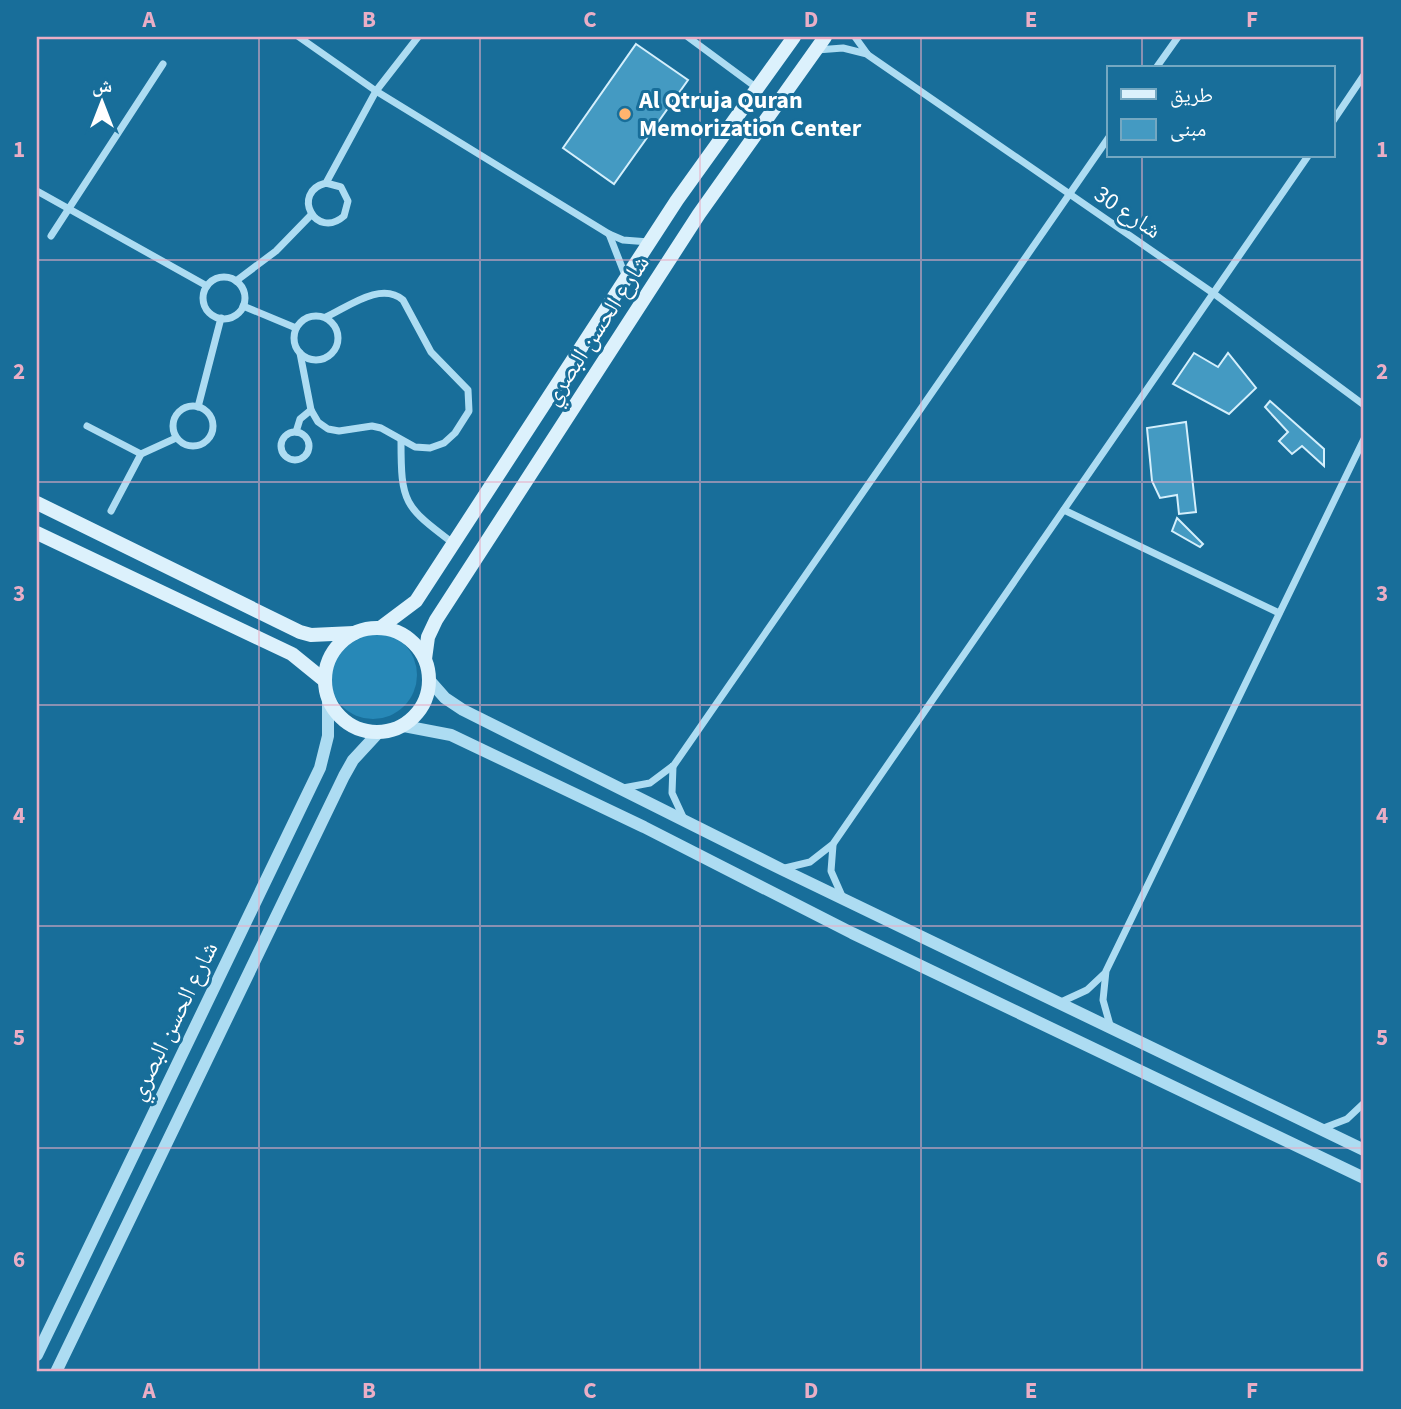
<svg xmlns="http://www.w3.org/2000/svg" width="1401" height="1409" viewBox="0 0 1401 1409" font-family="'Source Sans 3','Noto Naskh Arabic',sans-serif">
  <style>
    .green { fill: #2788b7 }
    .building { fill: #449ac2; stroke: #d4effc; stroke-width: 2 }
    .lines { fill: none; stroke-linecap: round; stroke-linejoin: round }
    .minor { stroke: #addcf2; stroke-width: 7 }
    .tertiary { stroke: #addcf2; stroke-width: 12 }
    .secondary { stroke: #dcf1fc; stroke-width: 14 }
    .grid { fill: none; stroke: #eaaec6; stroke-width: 2; stroke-opacity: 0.55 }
    .poi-dot { fill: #ffb46e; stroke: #186e9a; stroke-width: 2.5 }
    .labels { text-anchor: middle; stroke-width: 6; stroke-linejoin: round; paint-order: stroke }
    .poi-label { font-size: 24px; font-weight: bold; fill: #fff; stroke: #186e9a; text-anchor: start }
    .street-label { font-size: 24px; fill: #fff; stroke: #186e9a }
    .neatline { fill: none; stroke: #eaaec6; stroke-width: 2.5 }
    .grid-label { font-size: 23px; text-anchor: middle; font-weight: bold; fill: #eaaec6 }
  </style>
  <rect width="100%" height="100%" fill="#186e9a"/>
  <circle class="green" cx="373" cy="675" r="44"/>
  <g class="building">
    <polygon points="636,44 688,80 614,184 563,148"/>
    <polygon points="1194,353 1218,367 1228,353 1256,388 1229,414 1173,384"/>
    <polygon points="1270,401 1324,449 1324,466 1302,446 1292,454 1279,441 1288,432 1265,407"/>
    <polygon points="1186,422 1196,512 1179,514 1177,495 1160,498 1152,481 1147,428"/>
    <polygon points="1177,518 1203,544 1200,547 1172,531"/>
  </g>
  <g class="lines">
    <g class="minor">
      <polyline points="299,37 376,91 609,234 623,240 649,242"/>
      <polyline points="688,37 757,88"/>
      <polyline points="855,37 868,55 1213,293 1364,405"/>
      <polyline points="817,50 843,48 867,54"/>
      <polyline points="1156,68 1178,37"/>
      <polyline points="1333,121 1364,75"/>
      <path d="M326 183 341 187 348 201 344 216C316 241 290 192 326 183L376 91 418 37"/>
      <polyline points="37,191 207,286"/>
      <polyline points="609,234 625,275"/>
      <polyline points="51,236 163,64"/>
      <circle cx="224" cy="298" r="21"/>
      <polyline points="236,281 276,251 311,215"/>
      <polyline points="243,306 296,328"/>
      <circle cx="316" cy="338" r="22"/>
      <path d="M300 353 311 410 318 422 328 429 339 431 372 426 381 428 415 447 430 448 444 443 455 433 469 411 468 390 431 352 403 300C381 281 348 307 326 317"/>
      <circle cx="193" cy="426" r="20"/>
      <polyline points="198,407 221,318"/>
      <polyline points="87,426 141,454"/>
      <circle cx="295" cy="446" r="14"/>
      <polyline points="296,432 300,419 311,410"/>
      <path d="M401 441C401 504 404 506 454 544"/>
      <polyline points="1064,510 1279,613"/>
      <polyline points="111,511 141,454 176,438"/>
      <polyline points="673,766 672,793 683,817"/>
      <polyline points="623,788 650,783 674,765 1109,137"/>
      <polyline points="833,845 831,871 842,896"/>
      <polyline points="785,868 810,862 833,844 1308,156"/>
      <polyline points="1061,1002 1087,990 1104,974"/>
      <polyline points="1110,1025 1103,1000 1106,971 1364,439"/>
      <polyline points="1364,1111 1364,1137"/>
      <polyline points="1321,1129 1347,1119 1364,1103"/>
    </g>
    <g class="tertiary">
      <polyline points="430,681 445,698 463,710 781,869 1364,1150"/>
      <polyline points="404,726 451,735 644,827 852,933 1364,1178"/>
      <polyline points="37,1355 320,768 328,736 328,701"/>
      <polyline points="56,1372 344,776 353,760 378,733"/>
    </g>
    <g class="secondary">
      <polyline points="37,503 300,632 311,635 354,633"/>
      <polyline points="37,533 292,654 324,680"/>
      <circle cx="377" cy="680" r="52"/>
      <polyline points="380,628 416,601 677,200 794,37"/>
      <polyline points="425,659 428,637 436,620 699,214 825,37"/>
    </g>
  </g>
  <path class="grid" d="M259 37V1372M480 37V1372M700 37V1372M921 37V1372M1142 37V68M1142 156V1372M37 260H1364M37 482H1364M37 705H1364M37 926H1364M37 1148H1364"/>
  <circle class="poi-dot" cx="625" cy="114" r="7"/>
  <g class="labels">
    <g class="poi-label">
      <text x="639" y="108">Al Qtruja Quran<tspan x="639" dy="28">Memorization Center</tspan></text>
    </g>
    <g class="street-label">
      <text transform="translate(1128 212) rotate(34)" y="8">شارع 30</text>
      <text transform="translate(596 330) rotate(-57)" y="8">شارع الحسن البصري</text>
      <text transform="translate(173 1021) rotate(-64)" y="8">شارع الحسن البصري</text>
    </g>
  </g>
  <rect width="1401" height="1409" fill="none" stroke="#186e9a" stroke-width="77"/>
  <rect x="1107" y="66" width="228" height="91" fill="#186e9a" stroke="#74a8c2" stroke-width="2"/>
  <rect x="1121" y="89" width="35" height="10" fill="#dcf1fc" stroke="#74a8c2" stroke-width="2"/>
  <text x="1170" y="102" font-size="21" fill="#ffffff">طريق</text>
  <rect x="1121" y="119" width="35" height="21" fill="#449ac2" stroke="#74a8c2" stroke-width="2"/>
  <text x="1170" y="136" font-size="21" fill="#ffffff">مبنى</text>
  <g transform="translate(102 102)" stroke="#186e9a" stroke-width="5" paint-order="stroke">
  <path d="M0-5L12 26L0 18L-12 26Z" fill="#ffffff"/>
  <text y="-10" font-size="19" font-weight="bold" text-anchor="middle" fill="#ffffff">ش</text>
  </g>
  <rect x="38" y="38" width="1324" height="1332" class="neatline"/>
  <g class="grid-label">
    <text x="149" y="27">A</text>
    <text x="369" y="27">B</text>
    <text x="590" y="27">C</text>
    <text x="811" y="27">D</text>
    <text x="1031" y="27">E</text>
    <text x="1252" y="27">F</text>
    <text x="19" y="157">1</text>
    <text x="1382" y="157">1</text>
    <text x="19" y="379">2</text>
    <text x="1382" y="379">2</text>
    <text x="19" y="601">3</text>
    <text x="1382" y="601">3</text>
    <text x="19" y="823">4</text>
    <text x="1382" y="823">4</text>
    <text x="19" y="1045">5</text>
    <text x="1382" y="1045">5</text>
    <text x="19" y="1267">6</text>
    <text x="1382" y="1267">6</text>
    <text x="149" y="1398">A</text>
    <text x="369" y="1398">B</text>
    <text x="590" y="1398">C</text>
    <text x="811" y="1398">D</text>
    <text x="1031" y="1398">E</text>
    <text x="1252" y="1398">F</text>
  </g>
</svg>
